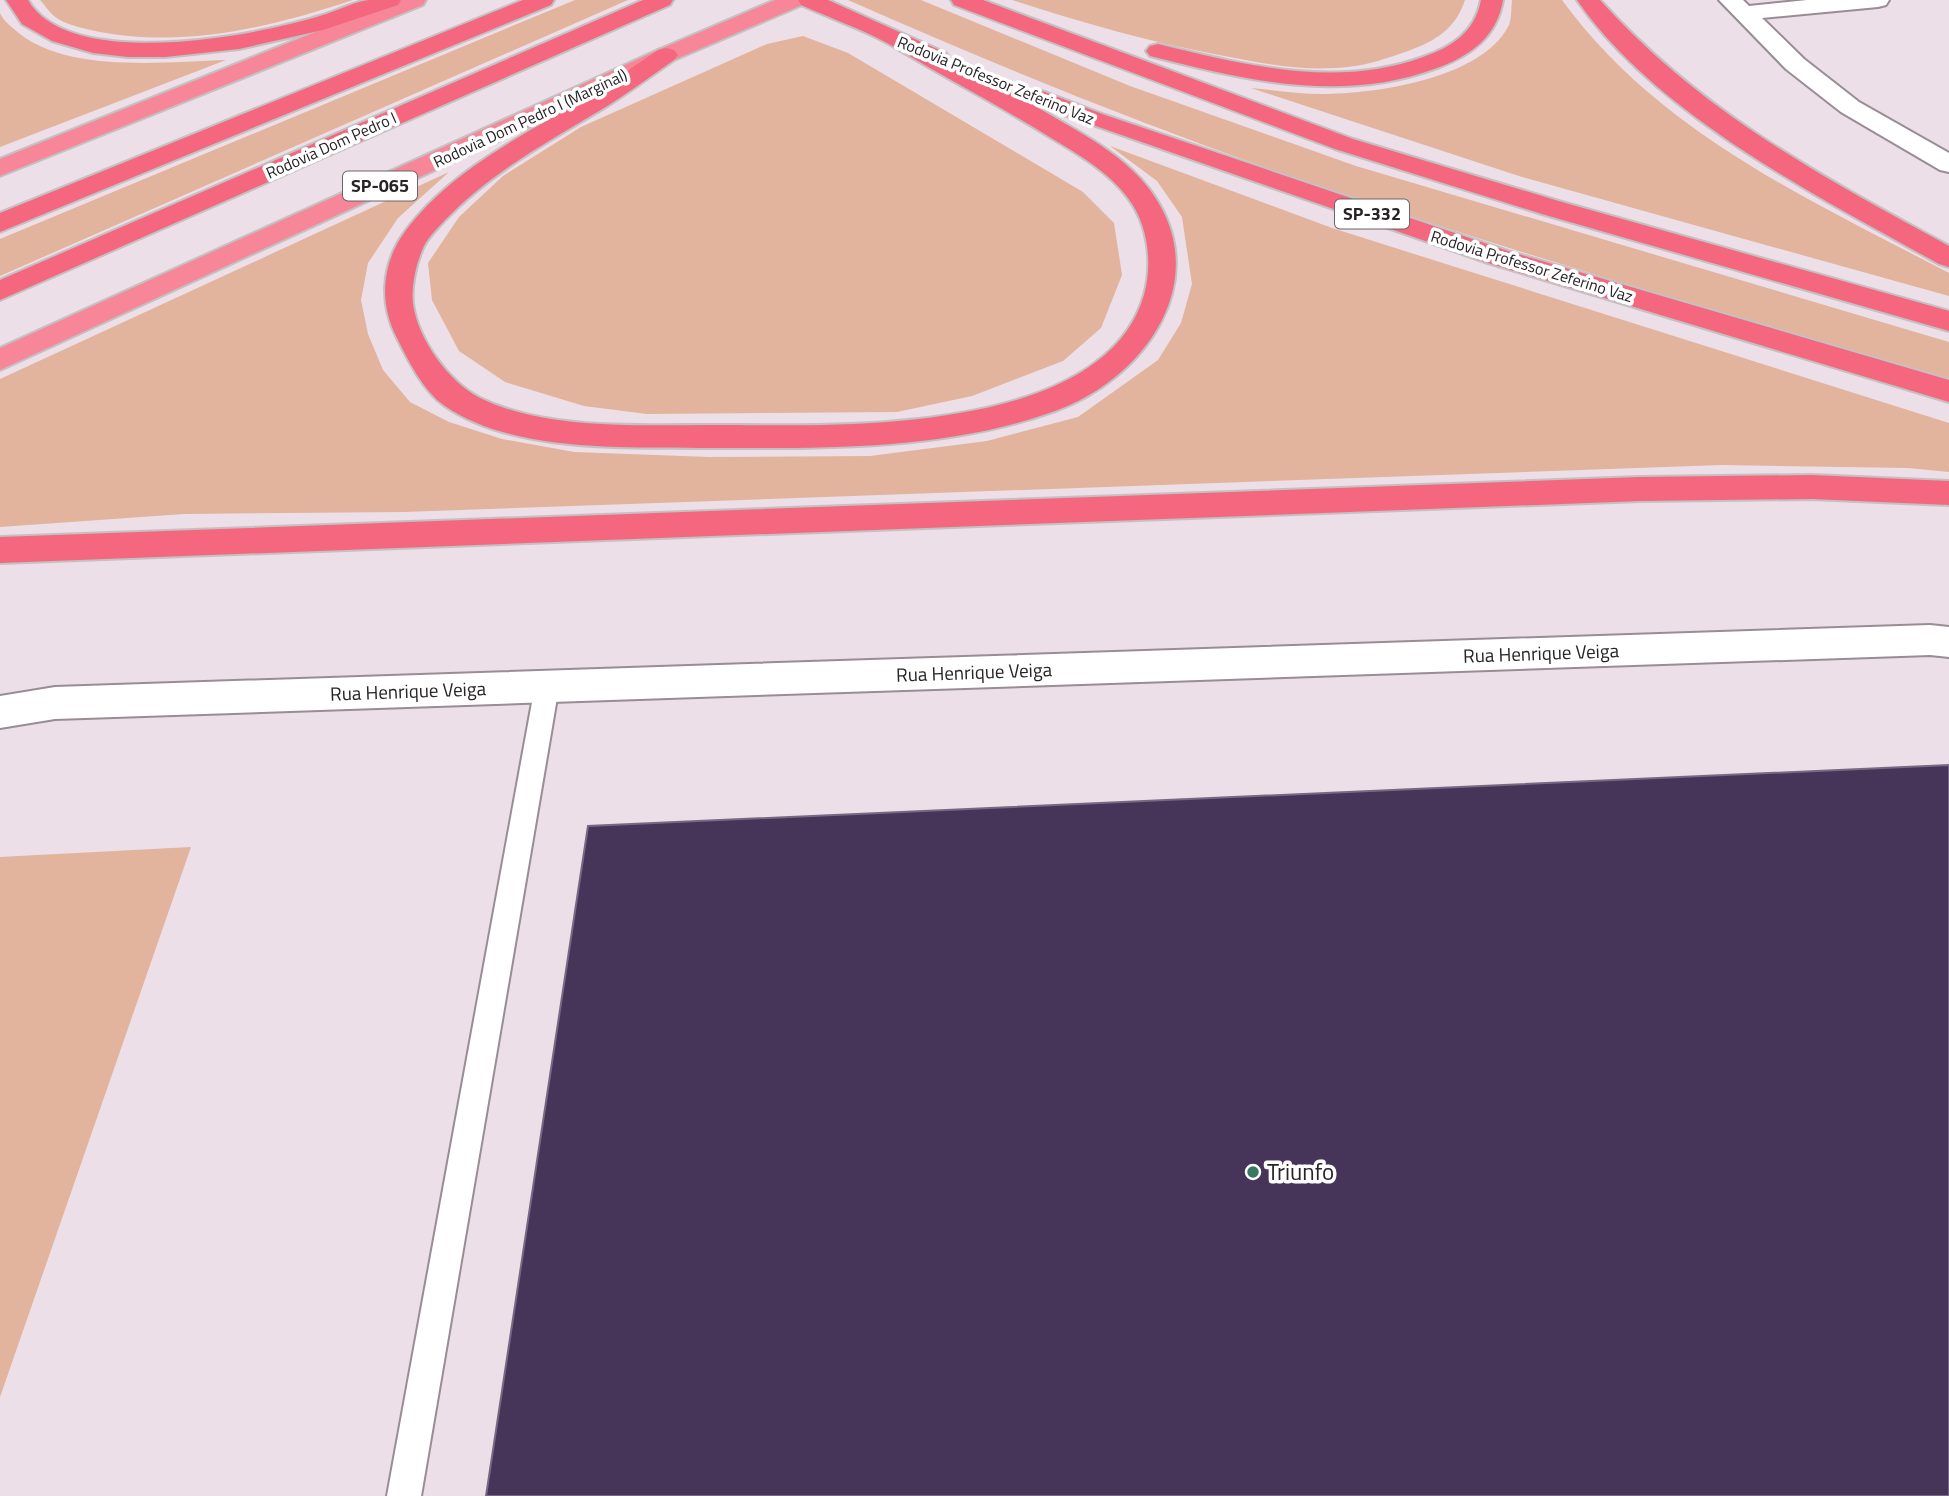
<svg xmlns="http://www.w3.org/2000/svg" width="1949" height="1496" viewBox="0 0 1949 1496" font-family="'Titillium Web',sans-serif">
  <style>
    .green { fill: #e2b39d }
    .building { fill: #463558; stroke: #786883; stroke-width: 2 }
    .lines { fill: none; stroke-linecap: round; stroke-linejoin: round }
    .service-casing { stroke: #988d94; stroke-width: 4 }
    .minor-casing { stroke: #988d94; stroke-width: 4 }
    .trunk-casing { stroke: #c3c1c2; stroke-width: 4 }
    .motorway-casing { stroke: #c3c1c2; stroke-width: 4 }
    .service { fill: #fff; fill-rule: evenodd }
    .minor { fill: #fff; fill-rule: evenodd }
    .trunk { fill: #f78698; fill-rule: evenodd }
    .motorway { fill: #f5677e; fill-rule: evenodd }
    .poi-dot { fill: #3a7864; stroke: #fff; stroke-width: 2.5 }
    .labels { text-anchor: middle; stroke-width: 7; stroke-linejoin: round; paint-order: stroke }
    .far-street-label { font-size: 16px; fill: #272326; stroke: #fff }
    .shield { fill: #fff; stroke: #686567; stroke-width: 2 }
    .shield-label { font-size: 18px; font-weight: bold; fill: #272326 }
    .street-label { font-size: 19px; fill: #272326; stroke: #fff }
    .near-poi-label { font-size: 23px; fill: #272326; stroke: #fff; text-anchor: start }
  </style>
  <rect width="100%" height="100%" fill="#ecdfe7"/>
  <g class="green">
    <path d="M40 0H353C272 27 185 48 100 32 86 29 65 25 54 16 49 12 45 5 40 0Z"/>
    <polygon points="575,0 628,0 0,276 0,239"/>
    <path d="M848 0H921L1130 86 1356 166 1949 342V380C1743 319 1536 259 1333 191 1168 135 1006 70 848 0Z"/>
    <path d="M1012 0H1465C1456 28 1436 41 1408 51 1388 58 1368 65 1347 67 1303 72 1261 63 1219 55 1149 42 1080 22 1012 0Z"/>
    <path d="M1512 0H1562C1658 132 1808 199 1949 273V296L1522 177 1251 88C1274 90 1298 94 1321 94 1375 94 1480 79 1508 27 1512 20 1511 8 1512 0Z"/>
    <path d="M0 13C3 20 8 24 14 29 62 74 164 62 226 60L0 147Z"/>
    <polygon points="803,36 848,53 1083,192 1114,223 1122,275 1101,328 1063,361 972,396 897,412 647,414 584,406 505,382 459,351 432,300 428,263 459,217 503,176 581,127 767,44"/>
    <polygon points="1110,146 1332,228 1949,423 1949,472 1908,468 1722,465 404,512 184,514 0,527 0,379 449,172 398,218 368,263 361,300 368,334 383,370 410,402 449,422 502,439 574,452 709,457 870,456 987,441 1078,417 1158,360 1181,323 1192,284 1182,217 1157,181"/>
    <polygon points="191,847 0,1397 0,857"/>
  </g>
  <polygon class="building" points="1949,765 1949,1496 486,1496 588,826"/>
  <g class="lines">
    <g class="service-casing">
      <polygon id="service" points="547,676 555,679 559,686 421,1496 387,1496 535,686 539,679"/>
    </g>
    <g class="minor-casing">
      <g id="minor">
        <polygon points="1719,0 1743,0 1749,6 1807,0 1889,0 1886,5 1878,7 1762,18 1804,59 1859,102 1949,153 1949,172 1940,170 1841,112 1786,69"/>
        <polygon points="1930,625 1949,627 1949,657 1930,655 55,719 0,728 0,696 55,687"/>
      </g>
    </g>
    <g class="trunk-casing">
      <g id="trunk">
        <polygon points="395,0 426,0 423,5 0,176 0,159"/>
        <polygon points="775,0 805,0 802,5 674,60 0,370 0,348 658,50"/>
      </g>
    </g>
    <g class="motorway-casing">
      <g id="motorway">
        <path d="M6 0H28C65 64 216 41 277 27 294 23 312 19 329 13 341 9 356 1 369 0 380 0 391 0 401 0L398 5 323 30 239 49 165 57H128L93 53 52 41 22 24Z"/>
        <polygon points="523,0 554,0 551,5 0,232 0,213"/>
        <polygon points="643,0 673,0 670,5 0,300 0,280"/>
        <path d="M798 0H828L946 53 949 58 1027 101 1024 97 1027 92 1036 90 1045 92 1105 115 1508 251 1949 380V402L1488 263 1030 103C1071 128 1121 151 1150 190 1216 279 1145 379 1055 411 941 452 816 448 698 448 620 447 512 452 445 406 423 391 408 360 396 336 379 302 382 264 404 233 449 171 522 136 586 98 610 83 634 66 658 50L666 48 674 50 678 55 674 60C651 76 628 93 604 108 548 142 491 172 445 220 438 228 429 236 424 246 416 263 411 286 413 304 418 340 449 382 480 398 552 433 654 424 732 425 845 426 1104 433 1144 295 1153 263 1148 224 1128 198 1108 171 1076 153 1048 136 1000 106 949 80 901 51 871 32 834 20 801 5Z"/>
        <polygon points="951,0 983,0 1353,139 1562,202 1949,311 1949,331 1542,214 1335,149 954,5"/>
        <path d="M1481 0H1503C1497 37 1470 56 1437 68 1341 104 1245 80 1150 56L1146 51 1150 46 1158 44C1245 65 1336 89 1423 57 1452 47 1475 32 1481 0Z"/>
        <path d="M1577 0H1600C1701 112 1819 175 1949 246V267L1939 264C1819 197 1656 115 1577 0Z"/>
        <polygon points="1812,475 1949,481 1949,505 1812,499 1640,501 0,563 0,537 1640,477"/>
      </g>
    </g>
    <use href="#service" class="service"/>
    <use href="#minor" class="minor"/>
    <use href="#trunk" class="trunk"/>
    <use href="#motorway" class="motorway"/>
  </g>
  <circle class="poi-dot" cx="1253" cy="1172" r="7"/>
  <g class="labels">
    <g class="far-street-label">
      <text transform="translate(996 80) rotate(22)" y="6">Rodovia Professor Zeferino Vaz</text>
      <text transform="translate(530 118) rotate(-25)" y="6">Rodovia Dom Pedro I (Marginal)</text>
      <text transform="translate(331 145) rotate(-24)" y="6">Rodovia Dom Pedro I</text>
      <text transform="translate(1532 266) rotate(17)" y="6">Rodovia Professor Zeferino Vaz</text>
    </g>
    <g class="shield">
      <rect x="343" y="171.5" width="74" height="29" rx="5"/>
      <rect x="1335" y="199.5" width="74" height="29" rx="5"/>
    </g>
    <g class="shield-label">
      <text x="380" y="192">SP-065</text>
      <text x="1372" y="220">SP-332</text>
    </g>
    <g class="street-label">
      <text transform="translate(1541 653) rotate(-2)" y="7">Rua Henrique Veiga</text>
      <text transform="translate(974 672) rotate(-2)" y="7">Rua Henrique Veiga</text>
      <text transform="translate(408 691) rotate(-2)" y="7">Rua Henrique Veiga</text>
    </g>
    <g class="near-poi-label">
      <text x="1267" y="1180">Triunfo</text>
    </g>
  </g>
</svg>
